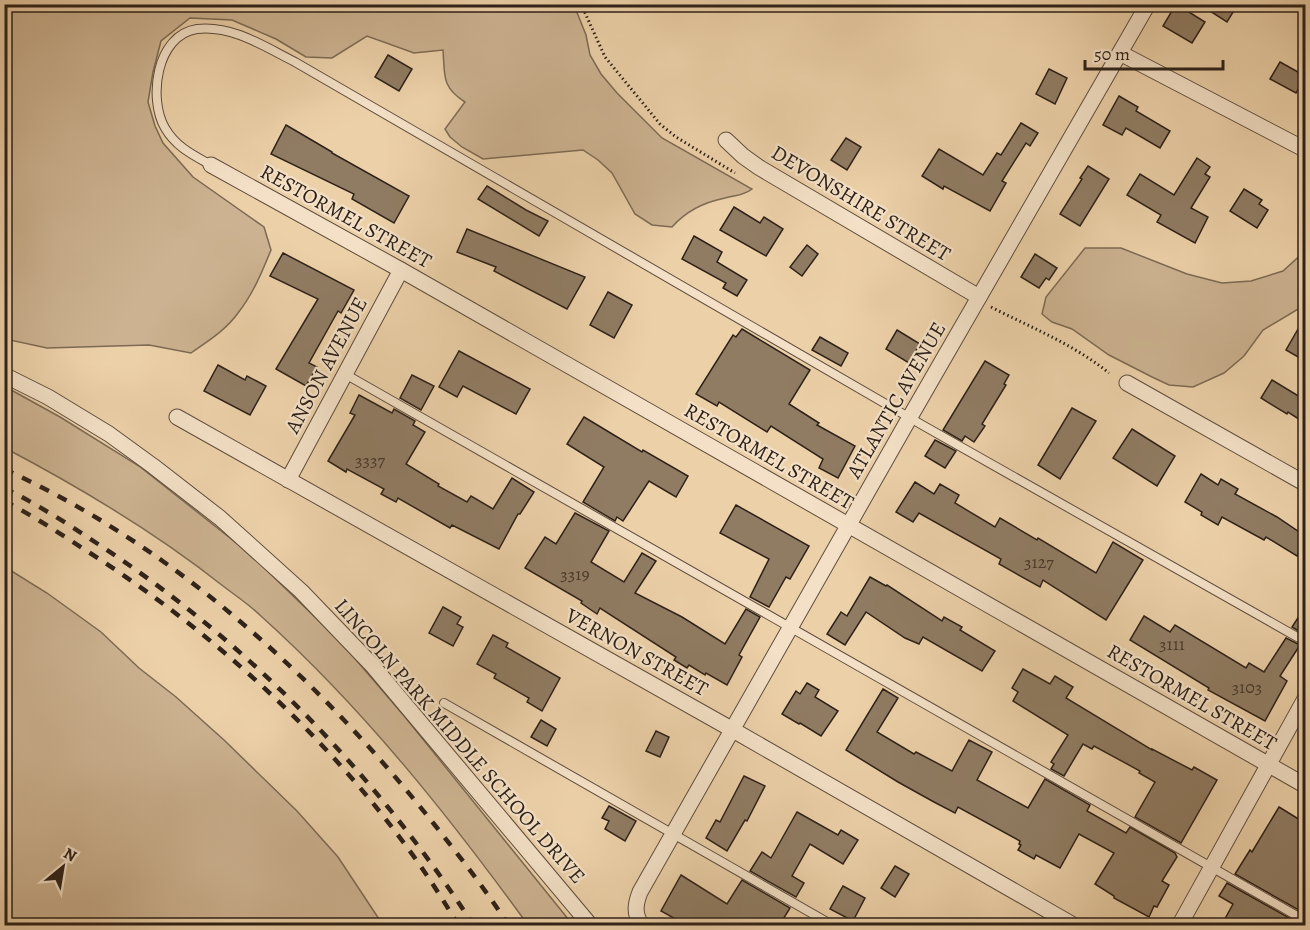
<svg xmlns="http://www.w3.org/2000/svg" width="1310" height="930" viewBox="0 0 1310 930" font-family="Alegreya,serif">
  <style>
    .green { fill: #ccb290; stroke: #7c6a54; stroke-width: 1.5 }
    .building { fill: #907c63; stroke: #2d2119; stroke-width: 1.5 }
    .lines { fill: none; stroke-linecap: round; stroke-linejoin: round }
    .service-casing { stroke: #5d4d3d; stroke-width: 10 }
    .minor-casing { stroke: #5d4d3d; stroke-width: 17 }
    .path { stroke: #2d2119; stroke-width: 3; stroke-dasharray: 1.5 3; stroke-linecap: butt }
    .service { stroke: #f3e0c6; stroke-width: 8 }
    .minor { stroke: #f3e0c6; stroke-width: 15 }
    .rail { stroke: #2d2119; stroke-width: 4.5; stroke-dasharray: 10 10; stroke-linecap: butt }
    .labels { text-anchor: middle; stroke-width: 4.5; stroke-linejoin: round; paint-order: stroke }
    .number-label { font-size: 18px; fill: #46382c }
    .street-label { font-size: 21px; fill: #2d2119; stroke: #f3e0c6 }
  </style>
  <rect width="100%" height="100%" fill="#ecd0a8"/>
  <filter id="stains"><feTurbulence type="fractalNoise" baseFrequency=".00333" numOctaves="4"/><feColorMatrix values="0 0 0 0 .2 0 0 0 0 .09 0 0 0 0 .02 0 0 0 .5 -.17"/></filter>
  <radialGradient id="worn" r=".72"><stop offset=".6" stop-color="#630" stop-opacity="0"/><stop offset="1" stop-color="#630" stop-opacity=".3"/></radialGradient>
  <g class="green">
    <path d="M4 5H574L586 35 590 55 601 74 617 93 662 138 752 189C743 196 736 195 725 198 705 202 686 211 672 227L652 225 635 214 612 173 598 160 583 150 483 159 462 147 450 137 445 129 465 102C441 87 445 75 443 50L414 53 367 36 332 58 306 57 276 39 232 20 190 18 161 41 153 72 148 102 155 126 163 143 193 177 264 227 271 250C262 272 253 294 238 313 226 330 208 341 191 353L149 345 47 348 5 339Z"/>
    <polygon points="1085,248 1121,248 1187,274 1222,283 1251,281 1283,271 1305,251 1305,305 1263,330 1244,356 1224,373 1193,387 1169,385 1152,377 1109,355 1072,329 1052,322 1042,314 1046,297"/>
    <path d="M4 386 60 417 139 466 249 553 320 622 351 654 405 717 573 925H528C448 815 363 708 262 617 250 605 236 596 223 586 155 532 81 488 5 448Z"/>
    <polygon points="5,567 47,593 101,632 139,668 176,697 224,740 297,811 338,857 383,925 5,925"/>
  </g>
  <g class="building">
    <polygon points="1176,4 1205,22 1192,43 1163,26"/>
    <polygon points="1199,4 1238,4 1227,22"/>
    <polygon points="388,55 412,69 399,91 375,77"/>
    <polygon points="1280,62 1298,72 1298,73 1305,77 1296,93 1270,79"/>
    <polygon points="1049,69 1067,78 1055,104 1036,94"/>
    <polygon points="1119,96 1138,107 1136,111 1170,131 1160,148 1126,128 1122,135 1103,125"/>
    <polygon points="1021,123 1038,133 1030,146 1026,143 1002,181 1006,183 990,211 944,186 943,189 922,176 939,149 983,175 997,153 1001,155"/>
    <polygon points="286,125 332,152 332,153 409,196 394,223 352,199 354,194 271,154"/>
    <polygon points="846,138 861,147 847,170 831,160"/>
    <polygon points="1197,158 1210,167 1205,174 1210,177 1191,208 1208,217 1195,243 1157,222 1161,215 1127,195 1140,174 1174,195"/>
    <polygon points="1088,166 1109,179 1080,226 1060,214 1082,179 1080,178"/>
    <polygon points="487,186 526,210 548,221 539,236 478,199"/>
    <polygon points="1244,189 1262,200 1259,204 1268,210 1257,228 1230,211"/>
    <polygon points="734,207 760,223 764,217 783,229 766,256 720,230"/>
    <polygon points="467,229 585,277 567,309 494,271 496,267 457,252"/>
    <polygon points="694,236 722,252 717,262 747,280 737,296 723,288 726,283 682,259"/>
    <polygon points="807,245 818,254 802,276 790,267"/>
    <polygon points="283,253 354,290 341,313 338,311 309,363 317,367 306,386 276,369 318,299 270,276"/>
    <polygon points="1035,254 1057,268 1049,280 1046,278 1039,288 1021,277"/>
    <polygon points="608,292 632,305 614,338 590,325"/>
    <polygon points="1305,317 1305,361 1286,350"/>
    <polygon points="742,329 810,370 789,404 819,423 817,425 855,446 838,478 819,468 823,459 771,426 767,432 719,402 717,406 696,394 733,335 736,337"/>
    <polygon points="897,330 920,344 909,363 886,349"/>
    <polygon points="820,337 848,353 841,366 812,350"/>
    <polygon points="459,351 530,389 516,414 463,386 457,397 439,387"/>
    <polygon points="985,361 1009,375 1004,384 1006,385 982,424 985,426 974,442 965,436 962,441 943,430"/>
    <polygon points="218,365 245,380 247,376 266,386 250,415 204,391"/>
    <polygon points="412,375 434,386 421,410 400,398"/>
    <polygon points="1272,380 1305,400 1305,423 1288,412 1287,414 1261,398"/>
    <polygon points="359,395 392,413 394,409 415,421 413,425 425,432 406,464 439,484 438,486 467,502 471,496 493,509 512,478 534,492 520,514 518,514 499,549 452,525 450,528 398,498 396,502 381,494 384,489 347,469 346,472 328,461 355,415 350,413"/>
    <polygon points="1072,408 1096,421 1060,479 1038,465"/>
    <polygon points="584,417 642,452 643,450 688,476 676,497 649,481 623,521 617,517 615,521 583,502 604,467 567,444"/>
    <polygon points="1132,429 1175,456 1157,486 1113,458"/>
    <polygon points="935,440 956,451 945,468 925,456"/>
    <polygon points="1201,474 1218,485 1221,479 1238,489 1235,494 1277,517 1305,536 1305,542 1297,556 1266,537 1264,540 1222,517 1218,525 1201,515 1202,512 1185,502"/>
    <polygon points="915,482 934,494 940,484 959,495 955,503 995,527 1000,518 1037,540 1038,538 1096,573 1113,542 1143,560 1106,620 1043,580 1040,587 999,564 1001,559 919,513 913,522 896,512"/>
    <polygon points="736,505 809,546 790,579 786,577 769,607 750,597 769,559 720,533"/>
    <polygon points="575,513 609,531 591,562 624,582 642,553 656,561 635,593 682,617 725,644 746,609 760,617 739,655 742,657 727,685 706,673 705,675 689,665 687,668 674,660 676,657 600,608 597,614 581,603 582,601 525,568 545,537 556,544"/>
    <polygon points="870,577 886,586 887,585 942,621 944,617 962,627 960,630 995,651 982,671 923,637 919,644 905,638 866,612 845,645 827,634 841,612 847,616"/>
    <polygon points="443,607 461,617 457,624 463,627 453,646 429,633"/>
    <polygon points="1305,607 1305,635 1292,627"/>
    <polygon points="1144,616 1170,632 1175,625 1246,668 1249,663 1264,672 1286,638 1300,645 1280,676 1287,681 1265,721 1208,690 1209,688 1130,640"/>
    <polygon points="493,635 508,643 506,647 560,678 542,711 527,702 529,698 494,678 496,674 477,664"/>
    <polygon points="1023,669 1050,684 1055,676 1073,687 1066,698 1152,750 1152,749 1192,770 1194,767 1217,780 1181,843 1135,817 1155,782 1139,773 1140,771 1094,746 1092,749 1083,744 1064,776 1051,769 1054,764 1051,762 1068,735 1013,701 1018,692 1012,688"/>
    <polygon points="807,683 819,690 815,697 838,711 821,736 800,723 799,724 782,714 796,691 800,694"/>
    <polygon points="883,689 898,698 877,732 914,754 916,752 952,771 969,740 992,752 977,780 1028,808 1045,779 1090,805 1087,811 1126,833 1130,827 1175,853 1177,857 1162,881 1169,885 1157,907 1154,906 1149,917 1114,898 1114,896 1095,884 1114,853 1079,834 1060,868 1036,855 1034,859 1018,850 1021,845 1019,844 1020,841 958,807 955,813 934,802 898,782 846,750"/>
    <polygon points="541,720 556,729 547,746 531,737"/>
    <polygon points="656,731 669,737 660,757 646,751"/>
    <polygon points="744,776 765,786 747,821 745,820 727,851 706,838 716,820 720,822"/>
    <polygon points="609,806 636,821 625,841 605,829 609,821 602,818"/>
    <polygon points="1279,807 1305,823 1305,910 1304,913 1235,874 1250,850 1252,852"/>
    <polygon points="797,812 838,835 841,830 858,840 843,864 810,844 792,876 804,883 796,897 750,871 762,852 771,858"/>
    <polygon points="895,866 909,874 895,897 881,888"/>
    <polygon points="681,875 727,904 742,880 790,908 779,926 688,926 661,911"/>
    <polygon points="1227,883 1298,923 1297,926 1221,926 1233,904 1219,896"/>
    <polygon points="843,886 865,898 853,921 830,909"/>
  </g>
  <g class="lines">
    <g class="service-casing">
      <g id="service">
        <path d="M211 165C193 155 176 147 165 128 148 99 156 35 197 29 233 25 265 47 295 62L924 426 1306 642"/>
        <polyline points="345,374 1306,921"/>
        <polyline points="444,703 834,926"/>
      </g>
    </g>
    <g class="minor-casing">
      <g id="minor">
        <polyline points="1120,53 1306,150"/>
        <polyline points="726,140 743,156 760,168 979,297"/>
        <polyline points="211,165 401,270 1306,786"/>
        <polyline points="4,375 48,397 109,434 153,466 220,518 301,591 372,665 591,926"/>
        <polyline points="1127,383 1306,484"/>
        <polyline points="177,417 733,730 1075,926"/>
        <polyline points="288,480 401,270"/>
        <path d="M642 926C634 914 635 905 640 892L910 417 1148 4"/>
        <polyline points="1179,926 1306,697"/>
      </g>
    </g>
    <g class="path">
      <polyline points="581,4 605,57 660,124 676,137 735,173"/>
      <path d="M991 307C1032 328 1073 344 1109 373"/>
    </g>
    <use href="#service" class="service"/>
    <use href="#minor" class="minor"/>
    <g class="rail">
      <path d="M4 469C175 547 318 678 434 824 460 857 486 890 509 926"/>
      <path d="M4 488C37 504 68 524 98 544 249 643 376 774 474 926"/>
      <path d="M4 501C34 516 62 535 90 553 211 631 324 733 409 850 427 874 443 900 459 926"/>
    </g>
  </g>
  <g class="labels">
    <g class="number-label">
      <text x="370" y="466">3337</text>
      <text x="1039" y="568">3127</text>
      <text x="575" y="580">3319</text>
      <text x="1172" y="650">3111</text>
      <text x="1247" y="693">3103</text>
    </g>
    <g class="street-label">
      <text transform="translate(861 203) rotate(31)" y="7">DEVONSHIRE STREET</text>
      <text transform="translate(346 216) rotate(29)" y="7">RESTORMEL STREET</text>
      <text transform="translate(326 365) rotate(-62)" y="7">ANSON AVENUE</text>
      <text transform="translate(896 400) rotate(-60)" y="7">ATLANTIC AVENUE</text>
      <text transform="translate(769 456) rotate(30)" y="7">RESTORMEL STREET</text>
      <text transform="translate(637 652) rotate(29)" y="7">VERNON STREET</text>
      <text transform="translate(1192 697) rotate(30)" y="7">RESTORMEL STREET</text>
      <text transform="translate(460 741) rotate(49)" y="7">LINCOLN PARK MIDDLE SCHOOL DRIVE</text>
    </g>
  </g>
  <rect width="1310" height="930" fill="none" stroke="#ecd0a8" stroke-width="24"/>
  <rect x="6" y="6" width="1298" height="918" fill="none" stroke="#2d2119" stroke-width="3"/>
  <rect x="12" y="12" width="1286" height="906" fill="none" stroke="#2d2119" stroke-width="1.5"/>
  <g transform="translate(63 867) rotate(30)" stroke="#f3e0c6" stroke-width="4.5" paint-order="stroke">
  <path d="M0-4.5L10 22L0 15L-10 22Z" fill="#2d2119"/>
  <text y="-9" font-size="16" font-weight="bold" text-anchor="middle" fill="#2d2119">N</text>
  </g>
  <path d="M1085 60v9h138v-9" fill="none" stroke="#2d2119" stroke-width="3"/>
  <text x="1094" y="60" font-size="18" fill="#2d2119" stroke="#f3e0c6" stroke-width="4.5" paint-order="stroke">50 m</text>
  <rect width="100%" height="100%" filter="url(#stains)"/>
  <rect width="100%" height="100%" fill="url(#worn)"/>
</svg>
